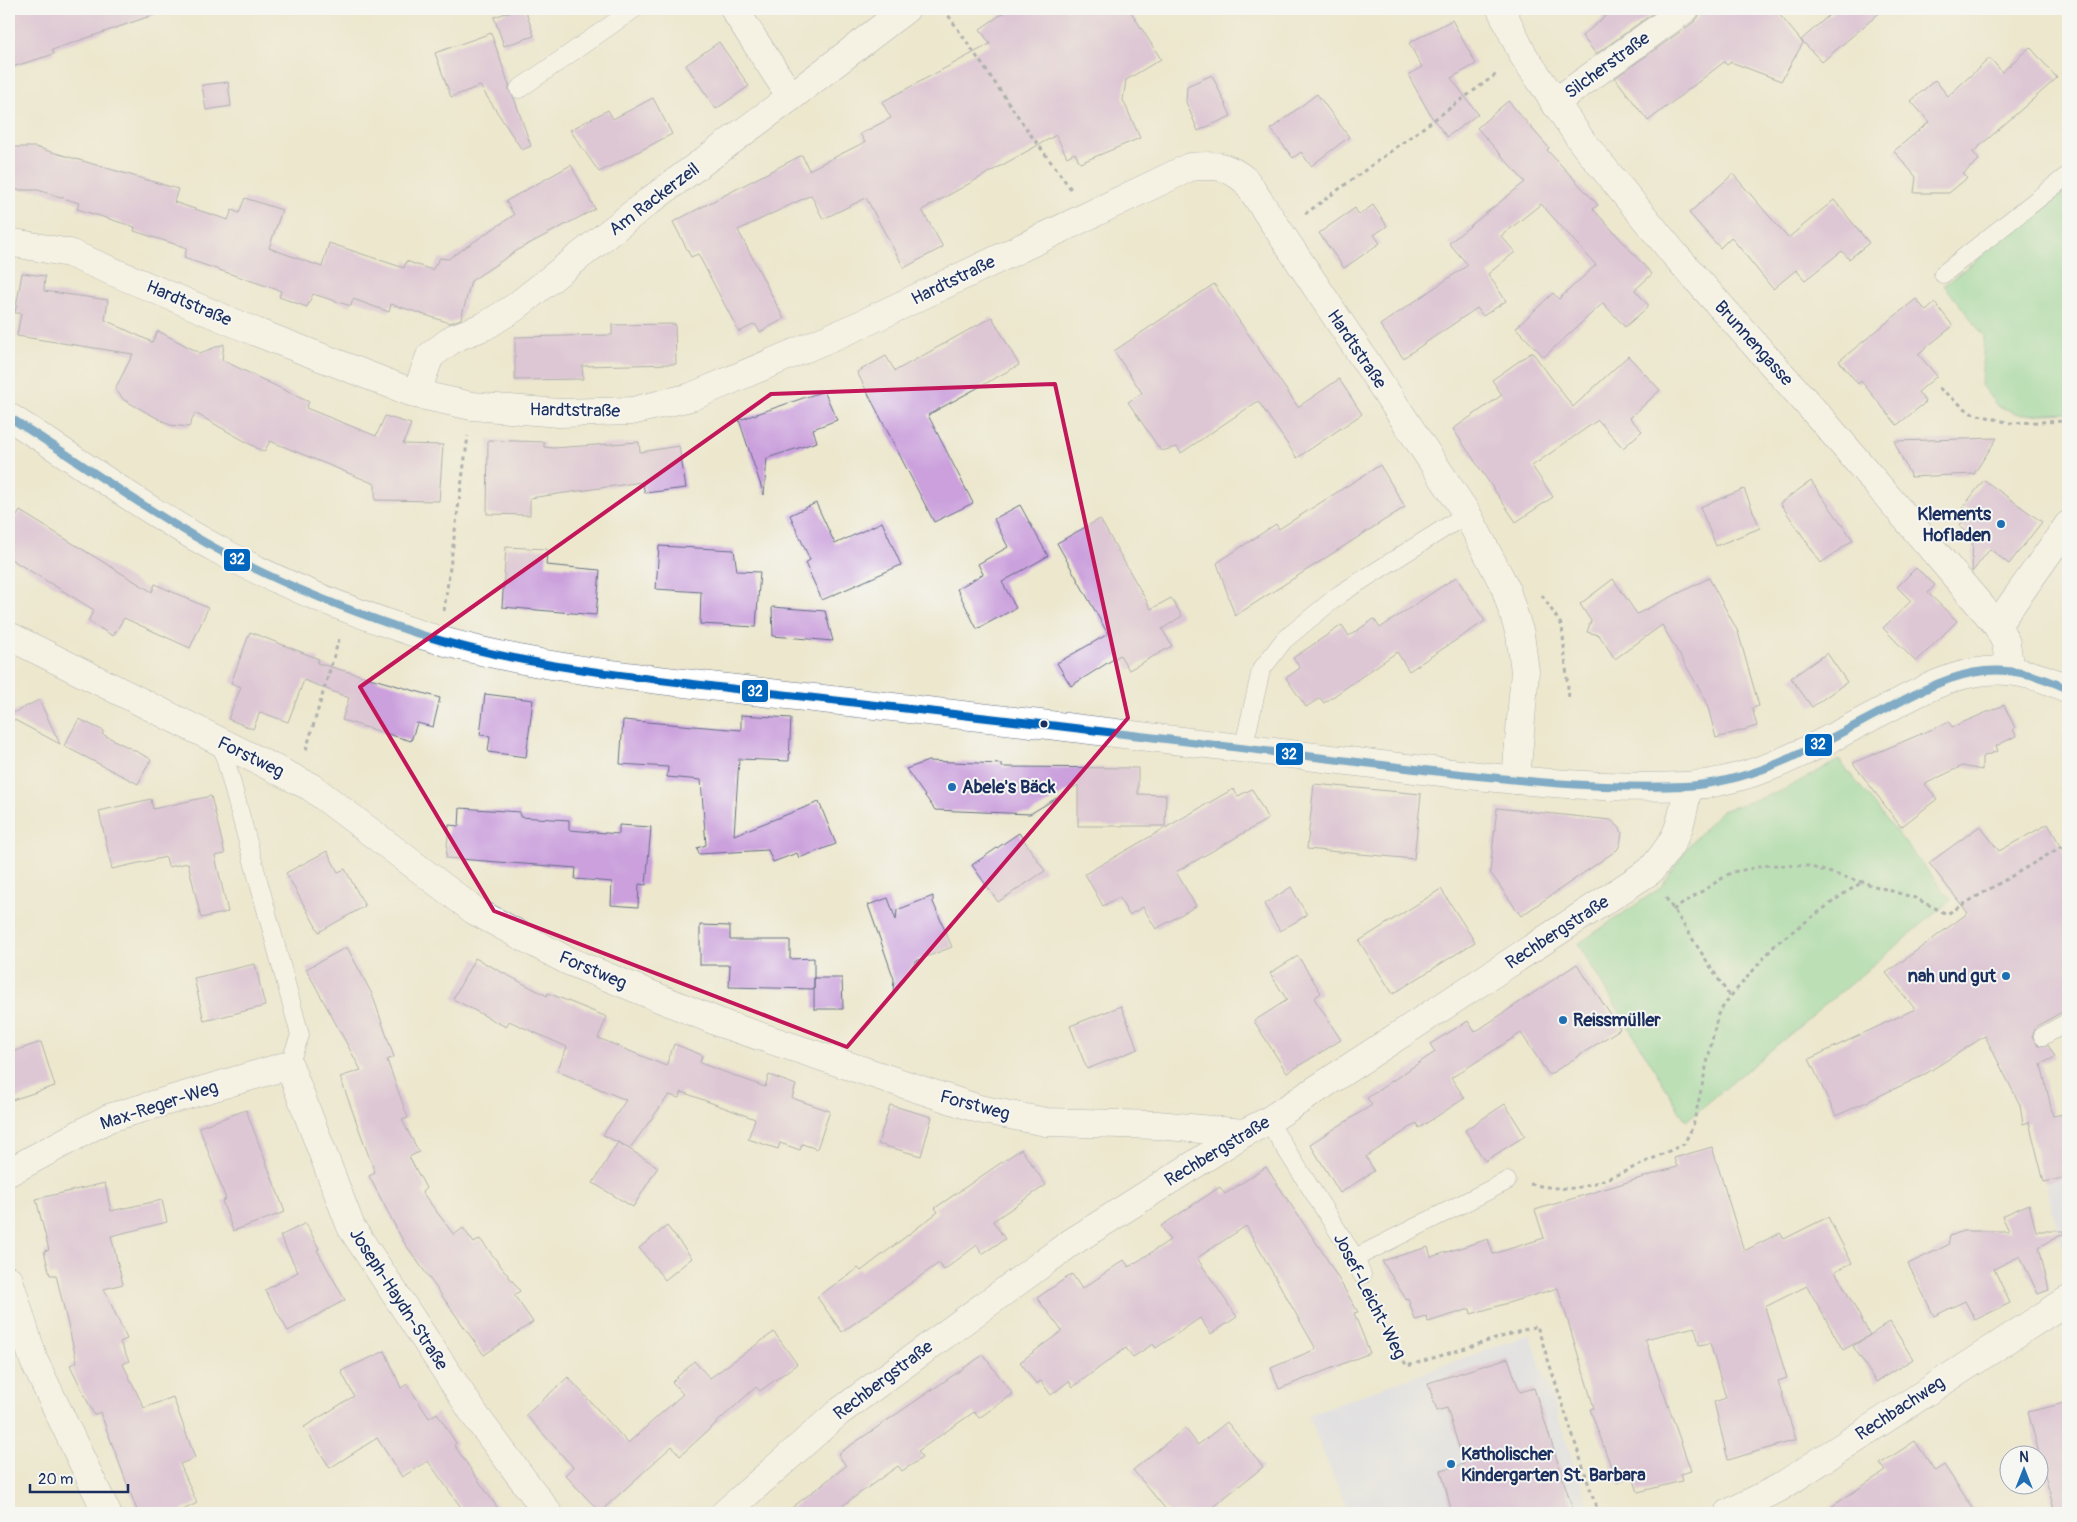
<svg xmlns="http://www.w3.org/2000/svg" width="2077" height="1522" viewBox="0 0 2077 1522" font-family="Pangolin,sans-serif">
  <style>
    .built { fill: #d4d8f9 }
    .green { fill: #81d69a; stroke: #4e827c }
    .building { fill: #cba0dd }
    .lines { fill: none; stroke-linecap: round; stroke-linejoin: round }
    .service-casing { stroke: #646f85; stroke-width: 19 }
    .minor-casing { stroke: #646f85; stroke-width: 29 }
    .tertiary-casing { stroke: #646f85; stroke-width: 29 }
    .path { stroke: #646f85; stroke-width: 3; stroke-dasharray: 4 4; stroke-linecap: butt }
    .service { stroke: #fff; stroke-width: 18 }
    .minor { stroke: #fff; stroke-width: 28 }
    .tertiary { stroke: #fff; stroke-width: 28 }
    .bus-1-casing { stroke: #f6f6f2; stroke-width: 11 }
    .bus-1 { stroke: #0065bd; stroke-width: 8 }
    .marked { fill: none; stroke: #c2185b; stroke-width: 4; stroke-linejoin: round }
    .poi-dot { fill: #1f6fb2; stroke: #f6f6f2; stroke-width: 2 }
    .bus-dot { fill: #1b2f5e; stroke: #f6f6f2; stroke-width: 2 }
    .labels { text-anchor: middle; stroke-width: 4; stroke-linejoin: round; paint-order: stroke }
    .street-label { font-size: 18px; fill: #1b2f5e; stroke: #f6f6f2 }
    .poi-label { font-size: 18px; font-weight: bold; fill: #1b2f5e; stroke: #f6f6f2; text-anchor: start }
    .line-badge { stroke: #f6f6f2; stroke-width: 2 }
    .badge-label { font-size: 14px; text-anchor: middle; font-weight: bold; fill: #fff }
  </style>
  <rect width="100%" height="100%" fill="#f6f6f2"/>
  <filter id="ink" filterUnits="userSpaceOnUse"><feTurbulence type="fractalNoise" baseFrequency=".02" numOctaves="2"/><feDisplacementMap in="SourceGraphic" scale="10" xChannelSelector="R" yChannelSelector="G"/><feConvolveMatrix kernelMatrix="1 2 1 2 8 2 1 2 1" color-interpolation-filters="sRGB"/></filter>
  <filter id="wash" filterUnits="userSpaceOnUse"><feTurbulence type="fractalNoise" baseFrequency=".0096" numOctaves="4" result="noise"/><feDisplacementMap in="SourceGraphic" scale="20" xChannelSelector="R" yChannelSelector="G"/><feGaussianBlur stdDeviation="1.12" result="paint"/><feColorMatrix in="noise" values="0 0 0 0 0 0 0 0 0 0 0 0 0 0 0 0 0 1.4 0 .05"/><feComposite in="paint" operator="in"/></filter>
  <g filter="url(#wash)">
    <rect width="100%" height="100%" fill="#ece7cd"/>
    <g class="built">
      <polygon points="2068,1113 2068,1256 2065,1258 2029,1122"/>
      <polygon points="1530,1334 1591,1513 1349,1513 1307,1415"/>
    </g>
    <g class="green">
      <polygon points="2068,189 2068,413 2022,415 1997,406 1981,385 1984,336 1944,285"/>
      <polygon points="1839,760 1951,900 1686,1121 1578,944 1660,888 1690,844 1721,811 1779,792"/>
    </g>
    <g id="blocks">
      <g class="building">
        <polygon points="9,9 158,9 159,13 52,50 54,54 9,68"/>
        <polygon points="518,9 525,9 534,36 504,46 494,17"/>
        <polygon points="1009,9 1129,9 1161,59 1126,80 1123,100 1140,138 1080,163 1075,153 1067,157 1056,135 922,210 943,247 904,268 866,198 823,219 811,195 738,230 784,319 760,332 755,324 739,332 698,254 691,257 673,222 802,155 809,170 865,142 860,134 891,118 882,102 990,44 980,29"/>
        <polygon points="1614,9 1659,9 1596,54 1582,36"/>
        <polygon points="1700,9 1775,9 1803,43 1781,81 1731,62 1727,65 1724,62 1648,121 1615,78 1694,22 1699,16"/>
        <polygon points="1836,9 1884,9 1822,62 1801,40"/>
        <polygon points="1452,20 1476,64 1451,78 1478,114 1447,137 1431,116 1408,75 1422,67 1409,43"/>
        <polygon points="491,33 509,85 509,90 514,98 531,146 522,150 480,86 451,97 435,53"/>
        <polygon points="719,42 749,86 716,109 686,65"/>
        <polygon points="2030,47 2057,78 1973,152 1979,160 1963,174 1967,178 1949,193 1914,193 1916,177 1894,151 1929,122 1911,101 1935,80 1948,96 1990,58 2002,72"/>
        <polygon points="1212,75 1231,116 1198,131 1186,102 1187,86"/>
        <polygon points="228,82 231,106 206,110 202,85"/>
        <polygon points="1317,94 1349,137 1311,166 1301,152 1293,158 1271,129"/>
        <polygon points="653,98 672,134 599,172 570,130 608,110 613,119"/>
        <polygon points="1508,101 1549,148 1547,150 1598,205 1593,209 1652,274 1635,290 1649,306 1625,327 1603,303 1544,357 1516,328 1553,293 1559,299 1596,265 1541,204 1501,236 1515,252 1488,274 1506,301 1483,316 1477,308 1403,358 1380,325 1468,265 1449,243 1525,182 1477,128"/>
        <polygon points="9,147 35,147 178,189 174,202 228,220 232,210 239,213 245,198 282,210 269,248 322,267 329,243 404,268 406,261 432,270 440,258 448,259 514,215 506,201 571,165 595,209 521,248 471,281 461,319 450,323 391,304 389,312 353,299 351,306 313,294 307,307 279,297 281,291 184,258 187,248 134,231 135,227 77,209 79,203 38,190 9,190"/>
        <polygon points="1733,174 1788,238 1834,200 1869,243 1849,259 1842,251 1805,280 1796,270 1773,289 1731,237 1720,248 1689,213"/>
        <polygon points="1373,205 1387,226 1374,235 1380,243 1344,268 1319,233 1355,208 1359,215"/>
        <polygon points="22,273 45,276 44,291 108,300 105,320 152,342 158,331 200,353 224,344 222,360 309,402 306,408 376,436 385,416 411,424 403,444 443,445 439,501 375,500 375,484 270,441 264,452 195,413 189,427 170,425 124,400 115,389 133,354 17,336 21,313 15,313"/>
        <polygon points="1214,284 1298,407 1339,379 1362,414 1297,458 1258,401 1181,453 1177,447 1161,451 1128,402 1142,393 1114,351"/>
        <polygon points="1916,299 1926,311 1935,303 1953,326 1918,354 1937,376 1918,392 1926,402 1897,425 1861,381 1858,384 1839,361"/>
        <polygon points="992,317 1019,365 928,415 973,503 934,522 857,372 886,356 895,371"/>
        <polygon points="675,324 676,364 582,366 583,379 515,380 515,337 612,335 612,325"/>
        <polygon points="1532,352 1573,407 1628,356 1660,390 1630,418 1642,431 1623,448 1598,420 1532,466 1553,497 1516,522 1453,429 1502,395 1492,380"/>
        <polygon points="824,391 837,420 813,429 817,442 767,458 764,495 739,420"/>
        <polygon points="1997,438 1974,474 1911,477 1894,441"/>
        <polygon points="488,440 544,442 544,447 553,448 639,442 640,452 679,446 686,488 645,493 642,482 530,498 530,515 487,514"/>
        <polygon points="1380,465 1405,507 1235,616 1217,563 1276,524 1279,529"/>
        <polygon points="1984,480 2042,522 2009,564 1990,549 1972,572 1973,536 1959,526 1970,513 1963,507"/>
        <polygon points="1811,481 1853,540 1821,563 1780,503"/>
        <polygon points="1744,489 1760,528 1716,546 1700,507"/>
        <polygon points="816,503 835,544 882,522 901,565 822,600 805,563 810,560 790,515"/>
        <polygon points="1020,505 1048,556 1002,582 1016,608 977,629 957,589 983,574 978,564 1008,547 994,519"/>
        <polygon points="20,511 152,592 155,584 208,608 190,648 124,618 113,636 88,621 94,610 9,558 9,529"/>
        <polygon points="1100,519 1151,609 1171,598 1182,616 1162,629 1172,646 1129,670 1120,655 1071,686 1057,663 1108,634 1057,543"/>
        <polygon points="659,546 734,550 737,571 760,572 756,627 700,624 701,592 656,589"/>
        <polygon points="506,547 547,549 546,565 600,570 596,615 502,607"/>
        <polygon points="1916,568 1935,585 1928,593 1957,621 1916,662 1883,628 1911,601 1897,587"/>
        <polygon points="1456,577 1485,621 1409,671 1397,652 1324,703 1320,698 1306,707 1286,678 1300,668 1293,658 1342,625 1349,636 1374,619 1380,628"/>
        <polygon points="1709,578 1738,632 1759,706 1752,708 1757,726 1716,738 1706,700 1662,625 1615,659 1599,635 1587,632 1591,621 1580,604 1613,579 1637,614"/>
        <polygon points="772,607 825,611 833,641 773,636"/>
        <polygon points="250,632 319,659 317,663 440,698 433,727 417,723 411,741 342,720 349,698 304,680 288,722 260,712 253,729 228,719 241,687 231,683"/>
        <polygon points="1827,653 1847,682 1812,707 1791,678"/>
        <polygon points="485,694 533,700 526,757 488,752 490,736 480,735"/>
        <polygon points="39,700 60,744 9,717 9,715"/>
        <polygon points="2004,705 2015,728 2013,729 2016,736 1996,746 1998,751 1982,757 1982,770 1962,766 1925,784 1937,799 1901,827 1853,763 1949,722 1952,727"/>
        <polygon points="741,715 791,718 789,761 739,759 734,835 819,802 836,844 799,858 797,853 773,862 768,850 699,854 697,848 706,845 701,780 667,777 668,767 620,764 623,720 741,730"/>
        <polygon points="79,719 104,731 102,734 151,759 138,784 64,746"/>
        <polygon points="928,761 1002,764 1002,767 1138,768 1138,794 1166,795 1165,826 1078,826 1078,785 1030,814 935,810 906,769"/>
        <polygon points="1314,784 1421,794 1414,859 1307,849"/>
        <polygon points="1233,789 1238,796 1252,789 1268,819 1176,872 1196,906 1156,929 1143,907 1129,915 1119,897 1103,906 1085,874"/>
        <polygon points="211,796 225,854 215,856 228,912 201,918 188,863 168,867 166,857 112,869 99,811 151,799 153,809"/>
        <polygon points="460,808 520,812 520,817 569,820 569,830 619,834 619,825 651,827 646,885 639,884 638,907 611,905 612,882 575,879 576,868 446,858 449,825 459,826"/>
        <polygon points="1497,808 1611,820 1620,828 1622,833 1620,845 1617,850 1521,916 1490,872"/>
        <polygon points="2048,824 2068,858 2068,1009 2037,1026 2032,1036 2038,1045 2048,1045 2055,1057 2041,1064 2053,1116 2068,1113 2068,1177 2044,1182 2029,1122 2023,1124 2020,1105 1985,1036 1922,1076 1836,1116 1809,1059 1915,1009 1886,973 1968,913 1929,863 1980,826 1999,851"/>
        <polygon points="1019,833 1045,871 998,902 972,865"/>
        <polygon points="327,851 338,872 345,869 365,906 319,932 286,873"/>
        <polygon points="1291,887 1307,915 1280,931 1264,904"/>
        <polygon points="1441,889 1475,942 1393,994 1359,941"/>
        <polygon points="933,896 933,902 952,947 916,961 893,993 894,979 868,905 888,898 896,920 897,910"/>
        <polygon points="700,925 730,926 730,940 790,940 790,959 814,958 814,989 729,987 730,965 700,965"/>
        <polygon points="347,947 372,994 394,1057 387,1060 408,1118 402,1120 419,1152 409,1157 426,1188 422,1192 454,1235 463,1228 474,1243 480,1239 520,1291 514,1295 533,1322 484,1355 403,1241 369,1176 375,1173 340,1077 361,1070 306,969"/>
        <polygon points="1298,956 1321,993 1314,998 1341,1040 1287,1073 1254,1021 1287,1000 1270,973"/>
        <polygon points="475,958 547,996 548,993 607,1017 598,1038 666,1066 674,1044 702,1055 700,1063 765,1087 769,1075 796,1085 792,1098 830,1111 817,1149 802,1144 800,1150 780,1143 778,1149 748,1139 755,1119 682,1092 679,1098 669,1095 630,1148 603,1135 626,1100 557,1071 567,1047 509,1021 506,1027 453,999"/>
        <polygon points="255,964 265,1006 204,1021 194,978"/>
        <polygon points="1577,964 1620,1029 1549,1075 1521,1033 1451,1078 1465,1098 1419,1128 1417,1123 1366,1157 1374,1171 1340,1193 1310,1144 1372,1105 1367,1098 1435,1052 1430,1044 1468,1021 1475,1032"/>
        <polygon points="814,978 842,978 843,1009 814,1009"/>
        <polygon points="1121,1006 1138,1049 1087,1069 1070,1026"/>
        <polygon points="41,1042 55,1086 9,1101 9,1053"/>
        <polygon points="1505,1104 1525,1136 1485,1161 1465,1130"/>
        <polygon points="890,1105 932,1117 921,1156 878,1144"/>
        <polygon points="246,1110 285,1212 233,1231 222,1201 226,1199 199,1127"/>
        <polygon points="618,1142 658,1167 633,1207 593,1183"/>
        <polygon points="1712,1147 1744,1251 1780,1233 1784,1239 1828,1217 1852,1263 1835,1271 1870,1335 1843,1350 1807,1286 1765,1307 1787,1378 1778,1381 1796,1440 1728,1460 1714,1402 1726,1398 1710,1343 1699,1345 1695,1327 1645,1339 1691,1471 1680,1474 1682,1481 1638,1492 1633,1477 1617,1483 1590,1409 1594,1408 1558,1288 1471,1314 1470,1309 1428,1322 1427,1317 1415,1320 1408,1298 1406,1299 1382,1261 1428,1247 1431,1257 1488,1239 1493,1254 1544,1238 1535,1210 1677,1167 1674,1158"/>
        <polygon points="1021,1149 1046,1185 993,1221 1005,1239 982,1254 977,1245 944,1270 939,1263 842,1332 817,1297 858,1268 861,1271 938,1212 935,1208"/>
        <polygon points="1266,1167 1325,1256 1358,1312 1354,1313 1370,1353 1279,1389 1271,1368 1316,1349 1246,1226 1197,1258 1237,1317 1211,1334 1200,1318 1156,1348 1153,1344 1133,1357 1126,1348 1073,1387 1069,1381 1051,1395 1041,1381 1036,1384 1020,1362 1062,1331 1037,1298 1072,1274 1082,1289 1124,1260 1129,1267 1170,1240 1161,1226 1220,1187 1225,1194"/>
        <polygon points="105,1183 111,1211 162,1200 167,1222 111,1236 123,1284 104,1289 127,1339 120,1342 129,1361 123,1364 144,1408 173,1397 195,1458 180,1464 197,1503 177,1513 138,1513 100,1412 94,1415 70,1365 77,1362 56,1275 50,1275 44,1251 49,1250 36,1199"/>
        <polygon points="2029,1204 2036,1231 2068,1231 2039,1247 2049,1290 2038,1294 2020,1256 1994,1269 2010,1303 1975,1320 1965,1301 1934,1316 1908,1264 1948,1245 1950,1236 1963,1231 2009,1231 2002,1216"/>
        <polygon points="306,1223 319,1249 317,1250 345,1300 288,1331 265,1290 298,1272 280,1236"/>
        <polygon points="667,1226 692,1258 665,1280 639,1248"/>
        <polygon points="1890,1322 1913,1359 1876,1382 1853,1346"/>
        <polygon points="774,1332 797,1364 760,1391 756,1387 680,1456 672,1446 600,1512 565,1475 573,1467 526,1415 568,1377 628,1443 683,1394 672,1382 694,1361 710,1378"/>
        <polygon points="385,1351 401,1388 407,1384 429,1418 437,1413 456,1443 454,1445 501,1513 465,1513 428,1461 402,1477 377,1438 330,1468 304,1427 354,1396 341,1371"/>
        <polygon points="983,1355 1013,1394 979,1418 974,1412 918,1451 922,1458 902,1471 898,1466 832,1513 785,1513 846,1466 838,1454"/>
        <polygon points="1508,1358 1520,1392 1534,1388 1574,1513 1452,1513 1441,1470 1464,1464 1447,1408 1437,1411 1428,1383"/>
        <polygon points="2064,1403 2068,1419 2068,1513 2055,1513 2028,1412"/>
        <polygon points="1227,1422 1263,1467 1205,1513 1169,1513 1133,1470 1185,1428 1198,1445"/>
        <polygon points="1915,1441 1935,1471 1944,1465 1976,1513 1822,1513 1885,1471 1880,1464"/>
      </g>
    </g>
  </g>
  <g filter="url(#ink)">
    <use href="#blocks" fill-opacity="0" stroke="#646f85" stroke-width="1"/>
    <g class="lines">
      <g class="service-casing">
        <g id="service">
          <polyline points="519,89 634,9"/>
          <polyline points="1943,274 2068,175"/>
          <polyline points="221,743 300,1035 289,1065"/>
          <polyline points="1243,750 1261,670 1284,640 1340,594 1467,514"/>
          <polyline points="2043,1036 2068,1022"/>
          <polyline points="1268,1121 1355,1258 1362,1275"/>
          <polyline points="1355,1258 1507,1181"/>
        </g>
      </g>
      <g class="minor-casing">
        <g id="minor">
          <polyline points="734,9 791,97"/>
          <polyline points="1501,9 1523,55 1583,143 1675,255 1823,421 1997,625 2006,643 2010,671"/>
          <polyline points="1554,103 1685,9"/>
          <path d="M9 242 69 253 256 332 416 394 472 406 559 413 632 411 691 397 860 325 1190 167C1216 165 1226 164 1246 181L1467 514 1505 587 1520 634 1525 671 1516 780"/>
          <polyline points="416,394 430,356 454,338 485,326 514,308 648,202 791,97 906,9"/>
          <polyline points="1997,625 2068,525"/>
          <polyline points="9,636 311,787 475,911 566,960 723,1024 979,1109 1046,1122 1157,1125 1244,1133"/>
          <polyline points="9,1172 109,1118 289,1065 351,1227 477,1418 548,1513"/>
          <polyline points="9,1280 34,1361 107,1513"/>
          <path d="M725 1513 839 1412 1069 1244 1244 1133 1268 1121 1650 871C1678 839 1681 828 1688 786"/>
          <polyline points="1729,1513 1779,1488 2068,1300"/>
        </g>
      </g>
      <g class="tertiary-casing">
        <path id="tertiary" d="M9 417C82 463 152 515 228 555 282 584 340 607 398 627 503 664 617 675 727 688 834 700 942 713 1049 725 1171 740 1293 755 1415 769 1504 779 1595 790 1685 786 1762 782 1827 739 1894 705 1922 690 1953 674 1985 671 2014 668 2043 677 2068 689"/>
      </g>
      <g class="path">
        <polyline points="944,9 1028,131 1071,189"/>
        <polyline points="1305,214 1498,73"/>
        <polyline points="1939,388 1971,413 2010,423 2068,421"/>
        <polyline points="1542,595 1562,626 1569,698"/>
        <polyline points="444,611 468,436"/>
        <polyline points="306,750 339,639"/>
        <polyline points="1666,898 1730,997"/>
        <polyline points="1673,910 1732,872 1769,865 1808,866 1915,898 1947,914 2068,843"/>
        <path d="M1530 1184C1545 1187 1558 1189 1573 1188 1602 1185 1655 1157 1684 1144L1693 1126 1718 1014 1730 997 1777 943 1842 895 1864 881"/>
        <polyline points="1371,1297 1386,1333 1407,1366 1537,1326 1598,1513"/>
      </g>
      <use href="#service" class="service"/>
      <use href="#minor" class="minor"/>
      <use href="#tertiary" class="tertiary"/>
      <g class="bus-1-casing">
        <path id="bus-1" d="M9 417C82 463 152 515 228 555 282 584 340 607 398 627 503 664 617 675 727 688 834 700 942 713 1049 725 1171 740 1293 755 1415 769 1504 779 1595 790 1685 786 1762 782 1827 739 1894 705 1922 690 1953 674 1985 671 2014 668 2043 677 2068 689"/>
      </g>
      <use href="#bus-1" class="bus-1"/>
    </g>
  </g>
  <path d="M0 0H2077V1522H0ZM1055 384 1128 718 847 1047 494 911 360 687 771 394Z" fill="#ece7cd" fill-opacity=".55" fill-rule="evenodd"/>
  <path class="marked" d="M1055 384 1128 718 847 1047 494 911 360 687 771 394Z"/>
  <g class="poi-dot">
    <circle cx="2001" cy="524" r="5"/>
    <circle cx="952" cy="787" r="5"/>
    <circle cx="2006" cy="976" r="5"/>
    <circle cx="1563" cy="1020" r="5"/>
    <circle cx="1451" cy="1464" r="5"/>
  </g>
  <circle class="bus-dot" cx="1044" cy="724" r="4.5"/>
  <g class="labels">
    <g class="street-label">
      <text transform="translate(1607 65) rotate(-36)" y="6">Silcherstraße</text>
      <text transform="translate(654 199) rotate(-37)" y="6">Am Rackerzeil</text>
      <text transform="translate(953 280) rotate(-26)" y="6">Hardtstraße</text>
      <text transform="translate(189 303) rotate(23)" y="6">Hardtstraße</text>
      <text transform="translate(1754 343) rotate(48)" y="6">Brunnengasse</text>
      <text transform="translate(1357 349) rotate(56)" y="6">Hardtstraße</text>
      <text transform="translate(575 410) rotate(1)" y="6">Hardtstraße</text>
      <text transform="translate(251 757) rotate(26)" y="6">Forstweg</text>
      <text transform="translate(1557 932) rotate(-33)" y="6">Rechbergstraße</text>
      <text transform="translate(593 970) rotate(23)" y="6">Forstweg</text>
      <text transform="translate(159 1105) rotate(-18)" y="6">Max-Reger-Weg</text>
      <text transform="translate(975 1105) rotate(15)" y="6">Forstweg</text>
      <text transform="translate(1217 1151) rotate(-31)" y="6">Rechbergstraße</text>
      <text transform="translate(1370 1296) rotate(63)" y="6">Josef-Leicht-Weg</text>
      <text transform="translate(399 1299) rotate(57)" y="6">Joseph-Haydn-Straße</text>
      <text transform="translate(883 1380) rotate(-37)" y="6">Rechbergstraße</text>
      <text transform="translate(1900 1408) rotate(-33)" y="6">Rechbachweg</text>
    </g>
    <g class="poi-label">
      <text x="1991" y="520" text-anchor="end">Klements<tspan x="1991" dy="21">Hofladen</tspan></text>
      <text x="962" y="793">Abele's Bäck</text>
      <text x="1996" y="982" text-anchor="end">nah und gut</text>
      <text x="1573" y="1026">Reissmüller</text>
      <text x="1461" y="1460">Katholischer<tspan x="1461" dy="21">Kindergarten St. Barbara</tspan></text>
    </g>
  </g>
  <g class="line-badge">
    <rect x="223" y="548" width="28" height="24" rx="5" fill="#0065bd"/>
    <rect x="741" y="679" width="28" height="24" rx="5" fill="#0065bd"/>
    <rect x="1804" y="733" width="29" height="24" rx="5" fill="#0065bd"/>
    <rect x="1275" y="742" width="29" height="24" rx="5" fill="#0065bd"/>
  </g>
  <g class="badge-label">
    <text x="237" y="564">32</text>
    <text x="755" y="696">32</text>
    <text x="1818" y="749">32</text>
    <text x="1289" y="759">32</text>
  </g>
  <rect width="2077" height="1522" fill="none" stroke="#f6f6f2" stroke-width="30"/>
  <g transform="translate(2024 1470)"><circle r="24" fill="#f6f6f2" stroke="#9ea6b7"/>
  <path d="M0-4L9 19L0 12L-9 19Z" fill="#1f6fb2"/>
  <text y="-8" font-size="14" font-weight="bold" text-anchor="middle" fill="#1b2f5e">N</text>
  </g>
  <path d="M30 1484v8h98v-8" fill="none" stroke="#1b2f5e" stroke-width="2.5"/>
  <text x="38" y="1484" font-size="15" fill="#1b2f5e" stroke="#f6f6f2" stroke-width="4" paint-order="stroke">20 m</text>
</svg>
